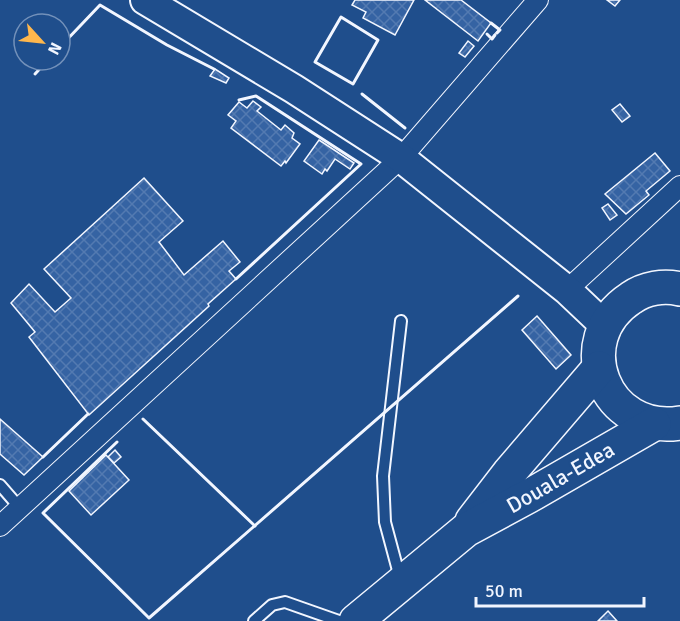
<svg xmlns="http://www.w3.org/2000/svg" width="680" height="621" viewBox="0 0 680 621" font-family="Signika,sans-serif">
  <style>
    .building { fill: url(#building-cross-hatch); stroke: #f2f6ff; stroke-width: 1.5 }
    .lines { fill: none; stroke-linecap: round; stroke-linejoin: round }
    .service-casing { stroke: #f2f6ff; stroke-width: 14 }
    .minor-casing { stroke: #f2f6ff; stroke-width: 22 }
    .secondary-casing { stroke: #f2f6ff; stroke-width: 32 }
    .trunk-casing { stroke: #f2f6ff; stroke-width: 36 }
    .service { stroke: #1f4e8c; stroke-width: 10 }
    .minor { stroke: #1f4e8c; stroke-width: 20 }
    .secondary { stroke: #1f4e8c; stroke-width: 28 }
    .trunk { stroke: #1f4e8c; stroke-width: 33 }
    .wall { stroke: #f2f6ff; stroke-width: 3 }
    .labels { text-anchor: middle; stroke-width: 4.5; stroke-linejoin: round; paint-order: stroke }
    .street-label { font-size: 22px; fill: #f2f6ff; stroke: #1f4e8c }
  </style>
  <defs>
    <pattern id="building-cross-hatch" width="8" height="8" patternUnits="userSpaceOnUse" patternTransform="scale(1.5)"><rect width="8" height="8" fill="#3563a3"/><path d="M0 0l8 8M0 8l8-8" fill="none" stroke="#537ab1"/></pattern>
  </defs>
  <rect width="100%" height="100%" fill="#1f4e8c"/>
  <g class="building">
    <polygon points="355,0 414,0 395,35 363,18 366,12 352,5"/>
    <polygon points="425,0 461,0 491,23 478,41"/>
    <polygon points="607,0 620,0 615,6"/>
    <polygon points="468,41 474,46 465,57 459,53"/>
    <polygon points="215,69 229,78 226,83 210,76"/>
    <polygon points="253,101 261,107 257,111 281,130 285,125 294,133 292,138 300,144 286,163 285,161 281,166 231,128 236,121 228,115 239,102 247,108"/>
    <polygon points="620,104 630,116 622,122 612,110"/>
    <polygon points="319,140 354,163 350,169 335,159 327,171 325,169 322,174 304,161"/>
    <polygon points="655,153 670,171 646,191 649,195 626,214 605,194"/>
    <polygon points="144,178 183,221 159,242 184,275 223,241 240,262 229,271 236,279 208,304 209,306 89,415 29,337 35,332 11,303 29,284 55,312 71,298 44,269"/>
    <polygon points="608,204 617,215 610,220 602,208"/>
    <polygon points="537,316 571,355 556,369 522,330"/>
    <polygon points="0,419 43,457 24,475 0,454"/>
    <polygon points="115,450 121,457 114,463 108,457"/>
    <polygon points="106,455 129,480 91,515 69,491"/>
    <polygon points="608,611 617,621 598,621"/>
  </g>
  <g class="lines">
    <g class="service-casing">
      <g id="service">
        <polyline points="0,485 20,508"/>
        <polyline points="400,578 385,522 383,476 401,321"/>
        <polyline points="254,621 272,605 285,602 339,621"/>
      </g>
    </g>
    <g class="minor-casing">
      <g id="minor">
        <polyline points="567,290 680,186"/>
        <polyline points="0,526 401,158 538,0"/>
      </g>
    </g>
    <g class="secondary-casing">
      <polyline id="secondary" points="145,0 294,89 401,158 567,290 605,326"/>
    </g>
    <g class="trunk-casing">
      <g id="trunk">
        <path d="M680 289C664 285 645 288 631 298 567 340 605 435 680 423"/>
        <polyline points="472,521 509,473 599,368"/>
        <polyline points="356,621 466,530 529,496 654,424"/>
      </g>
    </g>
    <use href="#service" class="service"/>
    <use href="#minor" class="minor"/>
    <use href="#secondary" class="secondary"/>
    <use href="#trunk" class="trunk"/>
    <g class="wall">
      <polygon points="341,17 378,40 353,84 315,62"/>
      <polyline points="491,23 500,30 497,33"/>
      <polyline points="487,34 492,39 495,35"/>
      <polyline points="60,47 100,5 167,45 214,69"/>
      <polyline points="35,74 48,60"/>
      <polyline points="362,94 405,128"/>
      <polyline points="236,279 361,164 256,96 239,100"/>
      <polyline points="143,419 255,526"/>
      <polyline points="117,442 43,513 149,618 518,296"/>
      <polyline points="43,457 88,414"/>
    </g>
  </g>
  <g class="labels">
    <g class="street-label">
      <text transform="translate(560 477) rotate(-30)" y="8">Douala-Edea</text>
    </g>
  </g>
  <g transform="translate(42 42) rotate(117)"><circle r="28" fill="#1f4e8c" stroke="#7391ba" stroke-width="1.5"/>
  <path d="M0-4.5L10 22L0 15L-10 22Z" fill="#ffb74d"/>
  <text y="-9" font-size="16" font-weight="bold" text-anchor="middle" fill="#f2f6ff">N</text>
  </g>
  <path d="M476 597v9h168v-9" fill="none" stroke="#f2f6ff" stroke-width="3"/>
  <text x="485" y="597" font-size="18" fill="#f2f6ff" stroke="#1f4e8c" stroke-width="4.5" paint-order="stroke">50 m</text>
</svg>
